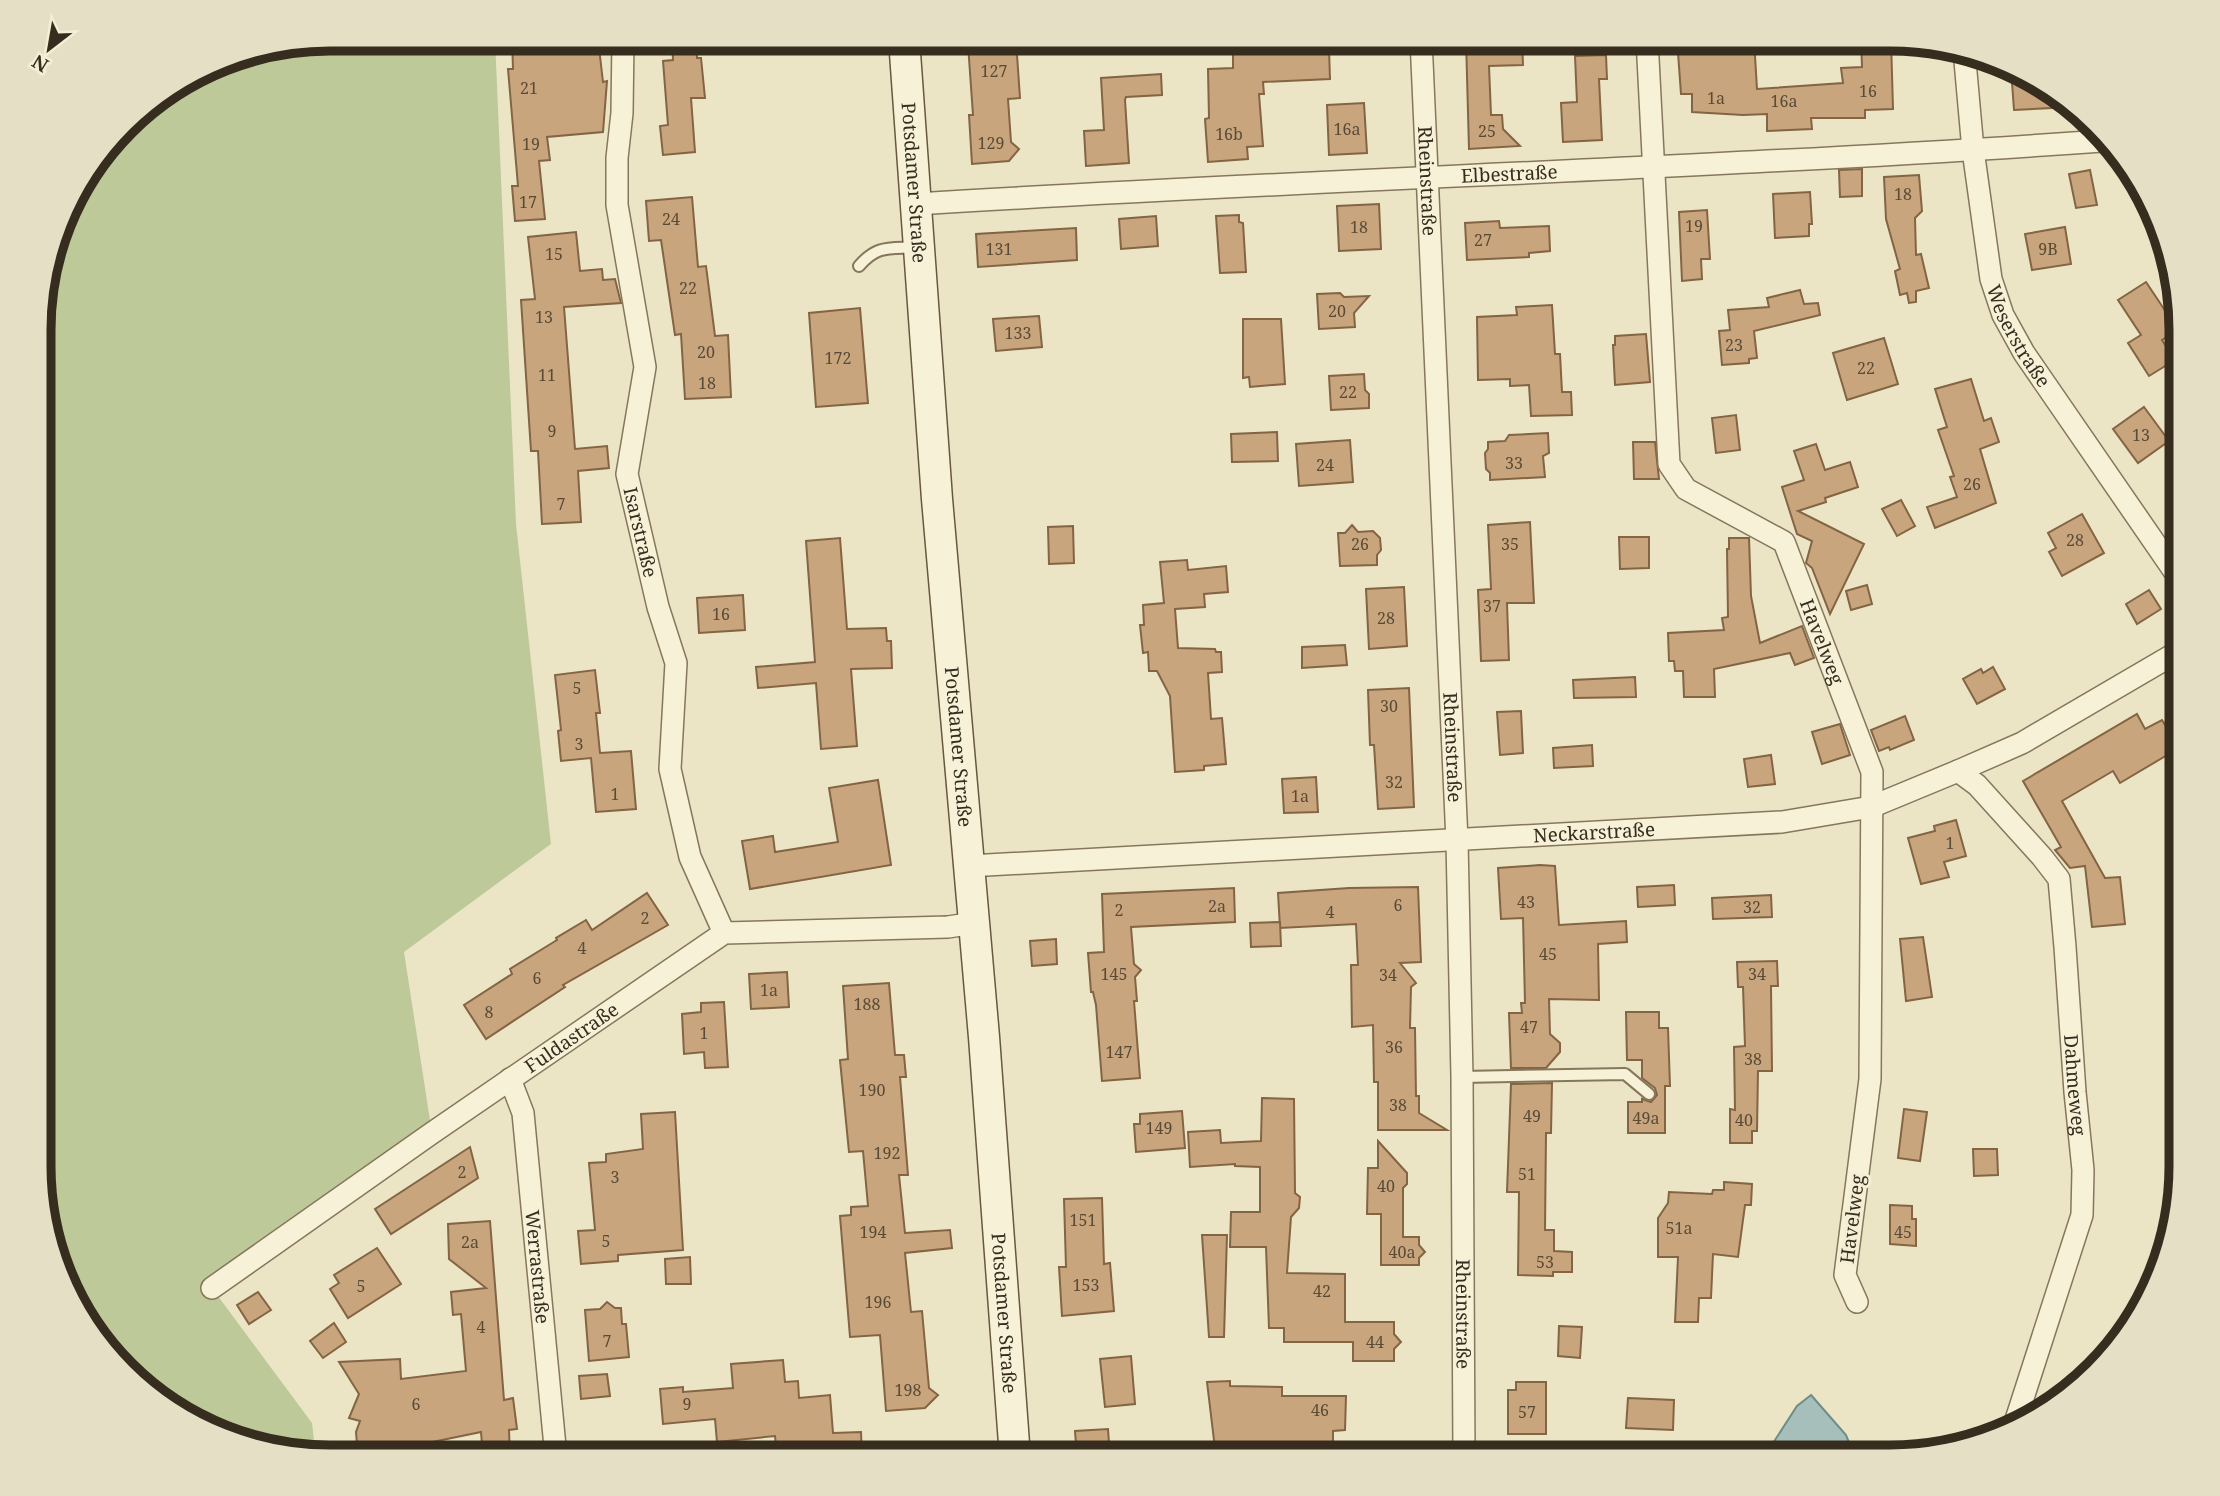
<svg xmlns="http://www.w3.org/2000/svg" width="2220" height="1496" viewBox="0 0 2220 1496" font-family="'Noto Serif',serif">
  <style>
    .green { fill: #bec999 }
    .water { fill: #a6bfbb; stroke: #6e8d89; stroke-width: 2 }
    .building { fill: #c8a57d; stroke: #836443; stroke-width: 2 }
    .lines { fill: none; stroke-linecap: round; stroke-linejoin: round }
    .lane-casing { stroke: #86775c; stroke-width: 14 }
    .street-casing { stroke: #86775c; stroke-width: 24 }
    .secondary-casing { stroke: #67583f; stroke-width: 33 }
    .lane { stroke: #f7f1d8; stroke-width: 10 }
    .street { stroke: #f7f1d8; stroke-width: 21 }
    .secondary { stroke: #f7f1d8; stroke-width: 30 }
    .labels { text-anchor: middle; stroke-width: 6; stroke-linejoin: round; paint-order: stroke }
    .number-label { font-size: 16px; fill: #5a4b36 }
    .street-label { font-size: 19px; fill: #362d1f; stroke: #f4eed4 }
    .rim { fill: none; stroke: #362d1f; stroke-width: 9 }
  </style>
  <rect width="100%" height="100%" fill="#ece5c5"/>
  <polygon class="green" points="330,39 495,39 516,524 551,844 404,952 432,1133 212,1288 312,1423 316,1457 311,1457 236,1442 153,1398 78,1312 41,1204 41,292 69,201 137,111 219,61"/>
  <polygon class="water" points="1811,1395 1846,1435 1855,1457 1764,1457 1797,1406"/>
  <g class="building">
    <polygon points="512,39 598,39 603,82 607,81 603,132 547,137 550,160 539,161 545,219 515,221 512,186 518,186 508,69 513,69"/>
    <polygon points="672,39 696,39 697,58 701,58 705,98 691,98 695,152 663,155 660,126 668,125 663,61 673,60"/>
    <polygon points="1274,39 1314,39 1315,49 1329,49 1330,79 1263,82 1264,94 1259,94 1263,146 1247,147 1248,159 1208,162 1205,119 1209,118 1208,69 1233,68 1233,50 1275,48"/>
    <polygon points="1466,39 1522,39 1523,65 1489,66 1491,115 1502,115 1503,129 1520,146 1469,149"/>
    <polygon points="1677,39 1754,39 1757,89 1843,83 1841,68 1862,67 1861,39 1891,39 1893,109 1865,110 1865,118 1811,118 1812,129 1767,131 1767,114 1743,115 1692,112 1692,94 1681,94"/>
    <polygon points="1016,40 1020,98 1008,99 1011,142 1019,149 1009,161 972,164 969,115 973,115 968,44"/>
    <polygon points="1606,55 1607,79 1599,79 1602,140 1563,142 1561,103 1577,102 1575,56"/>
    <polygon points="2011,69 2050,89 2052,108 2014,110"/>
    <polygon points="1161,74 1162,95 1126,97 1125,100 1129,163 1086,166 1084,131 1104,130 1101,78"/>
    <polygon points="1364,103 1367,153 1329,155 1327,105"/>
    <polygon points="1862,169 1862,196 1840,197 1839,170"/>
    <polygon points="2090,170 2097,205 2076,208 2069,174"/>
    <polygon points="1919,175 1922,211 1915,218 1916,255 1921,254 1929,288 1916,291 1916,302 1909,303 1907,293 1900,295 1895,271 1900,269 1886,219 1884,177"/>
    <polygon points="1810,192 1812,224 1809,224 1809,236 1775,238 1773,194"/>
    <polygon points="692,197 698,267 706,266 715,336 728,335 731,397 685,399 681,334 675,335 661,240 649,241 646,201"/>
    <polygon points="1379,204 1381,249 1339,251 1337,206"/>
    <polygon points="1707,210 1710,259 1701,259 1702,279 1682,281 1679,212"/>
    <polygon points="1239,215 1239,222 1243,223 1246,272 1220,273 1216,216"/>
    <polygon points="1156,216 1158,246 1121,249 1119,219"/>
    <polygon points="1499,221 1500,228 1549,226 1550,251 1529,253 1529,257 1467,260 1465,223"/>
    <polygon points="2065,227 2071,264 2032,270 2025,234"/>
    <polygon points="1076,228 1077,260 978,267 976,234"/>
    <polygon points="576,232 580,271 602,269 603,280 615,279 621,303 564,307 575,449 607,446 609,468 578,471 581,522 542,524 538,451 531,451 521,300 535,299 528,237"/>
    <polygon points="2146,282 2178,330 2162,340 2175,360 2149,376 2128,343 2141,335 2118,300"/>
    <polygon points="1800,290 1804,304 1818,303 1820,315 1754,331 1757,358 1749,359 1749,363 1722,365 1719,331 1730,330 1728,310 1769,307 1767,298"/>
    <polygon points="1340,293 1344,297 1369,296 1354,313 1355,327 1319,329 1317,294"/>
    <polygon points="1552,305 1555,354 1560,354 1562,392 1571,392 1572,415 1531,416 1529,385 1510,386 1510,379 1478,380 1477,317 1517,315 1516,307"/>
    <polygon points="860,308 868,403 816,407 809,313"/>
    <polygon points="1039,316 1042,347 996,351 993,319"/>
    <polygon points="1243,319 1281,319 1285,384 1250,387 1249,377 1243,378"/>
    <polygon points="1646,334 1650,382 1615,385 1613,345 1615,345 1615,336"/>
    <polygon points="1884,338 1898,384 1847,400 1833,353"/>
    <polygon points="1364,374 1365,390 1369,394 1369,408 1331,410 1329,376"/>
    <polygon points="1971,379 1984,421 1991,418 1999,442 1980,449 1996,503 1935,528 1927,507 1957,497 1950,477 1954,476 1938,430 1947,427 1935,389"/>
    <polygon points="2144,407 2169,441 2138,463 2113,429"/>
    <polygon points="1736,415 1740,450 1716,453 1712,418"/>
    <polygon points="1277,432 1278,461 1232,462 1231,434"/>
    <polygon points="1548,433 1549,453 1543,456 1545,477 1490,480 1490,473 1486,469 1485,453 1488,449 1488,442 1505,441 1509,435"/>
    <polygon points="1350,440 1353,482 1299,486 1296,444"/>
    <polygon points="1633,442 1655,442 1659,479 1634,479"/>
    <polygon points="1816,444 1825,470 1850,462 1858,487 1825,498 1826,502 1798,511 1864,544 1830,614 1812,568 1806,563 1812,541 1797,534 1782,487 1804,480 1794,451"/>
    <polygon points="1901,500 1915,526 1897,536 1882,509"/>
    <polygon points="2082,514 2104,553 2062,576 2049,552 2056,548 2048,533"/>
    <polygon points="1530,522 1534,603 1507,603 1509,660 1481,661 1478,590 1491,589 1488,525"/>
    <polygon points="1352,525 1358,532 1373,531 1380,538 1381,550 1377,555 1377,565 1340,566 1338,533 1345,533"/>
    <polygon points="1073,526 1074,563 1049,564 1048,527"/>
    <polygon points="1619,537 1649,537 1649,568 1620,569"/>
    <polygon points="840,538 847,629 886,628 887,641 891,641 892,668 851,669 857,746 821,749 816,683 758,688 756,667 815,662 806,541"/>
    <polygon points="1729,538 1749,538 1751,596 1760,643 1802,626 1814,658 1795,665 1790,653 1714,669 1715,697 1684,697 1683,671 1675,671 1674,661 1669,661 1668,633 1724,630 1722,618 1728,617 1727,549 1729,549"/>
    <polygon points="1187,560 1188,570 1226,566 1228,592 1204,594 1205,607 1175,609 1178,648 1215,649 1216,652 1221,652 1222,672 1208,673 1211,719 1222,718 1226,764 1204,766 1204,770 1175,772 1170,696 1157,671 1149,671 1148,652 1143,653 1140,625 1144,625 1143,605 1164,603 1160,562"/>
    <polygon points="1867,585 1872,604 1851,610 1846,591"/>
    <polygon points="1404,587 1407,646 1369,649 1366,589"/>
    <polygon points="2149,590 2161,609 2137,624 2126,604"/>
    <polygon points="743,595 745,630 699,633 697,598"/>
    <polygon points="1345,645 1347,665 1302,668 1302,647"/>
    <polygon points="1993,667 2005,689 1977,704 1963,679 1981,669 1983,673"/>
    <polygon points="595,670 600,713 596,713 600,753 631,751 636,809 596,812 591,758 561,761 558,731 561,730 555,675"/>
    <polygon points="1635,677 1636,697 1574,698 1573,680"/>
    <polygon points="1409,688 1414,807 1378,809 1374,745 1370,745 1368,690"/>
    <polygon points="1521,711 1523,753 1500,755 1497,712"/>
    <polygon points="2137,714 2145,729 2162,720 2179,748 2120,783 2113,771 2062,801 2105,878 2120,877 2125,924 2092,927 2085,866 2070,868 2055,850 2061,847 2023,781"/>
    <polygon points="1905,716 1914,740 1890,750 1889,747 1879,751 1871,730"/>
    <polygon points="1840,724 1850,755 1822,764 1812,732"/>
    <polygon points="1592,745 1593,766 1554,768 1553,748"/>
    <polygon points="1771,755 1775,784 1748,787 1744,759"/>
    <polygon points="1316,777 1318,812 1284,813 1282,779"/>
    <polygon points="878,780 891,865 750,889 742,841 773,836 775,852 838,842 829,788"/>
    <polygon points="1956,820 1966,856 1944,862 1949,877 1921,884 1908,838 1935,831 1934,826"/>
    <polygon points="1540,865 1555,866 1559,925 1626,921 1627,942 1598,944 1599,1000 1549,999 1550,1034 1560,1043 1560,1052 1546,1068 1511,1068 1509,1013 1522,1013 1521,1003 1525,1003 1523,918 1501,919 1498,868"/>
    <polygon points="1674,885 1675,905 1638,907 1637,887"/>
    <polygon points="1418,887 1421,962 1400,963 1416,983 1411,987 1410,1028 1415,1028 1416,1096 1419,1096 1419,1113 1447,1130 1378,1130 1378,1082 1374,1082 1373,1025 1352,1027 1351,965 1358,965 1356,924 1280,928 1278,893 1349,888"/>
    <polygon points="1234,888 1235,922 1131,927 1134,964 1141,970 1135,977 1137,1001 1134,1001 1140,1078 1102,1081 1096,1005 1093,992 1091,992 1088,953 1104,952 1102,894"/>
    <polygon points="647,893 668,925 563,985 565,987 486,1039 464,1005 512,974 510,969 557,940 556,938 586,920 592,930"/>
    <polygon points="1771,895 1772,917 1713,919 1712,898"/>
    <polygon points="1280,922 1281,946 1251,947 1250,923"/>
    <polygon points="1923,937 1932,997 1906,1001 1900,939"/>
    <polygon points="1056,939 1057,964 1032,966 1030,941"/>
    <polygon points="1777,961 1778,986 1771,986 1772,1071 1758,1071 1757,1131 1752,1131 1752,1143 1730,1143 1730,1109 1735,1110 1734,1047 1745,1046 1743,987 1738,987 1737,962"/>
    <polygon points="787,972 789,1007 751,1009 749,974"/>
    <polygon points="889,983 895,1055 904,1055 906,1077 900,1077 908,1175 899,1175 905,1233 950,1230 952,1248 905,1253 911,1312 922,1311 929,1388 938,1395 925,1408 886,1411 880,1335 850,1337 840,1216 851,1215 851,1207 868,1206 863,1151 849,1152 840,1060 848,1059 843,986"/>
    <polygon points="724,1002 728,1067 705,1068 704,1052 684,1054 682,1014 701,1012 701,1003"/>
    <polygon points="1626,1012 1659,1012 1659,1028 1668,1028 1670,1086 1665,1086 1665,1133 1628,1133 1628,1102 1642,1102 1642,1099 1651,1102 1657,1095 1655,1088 1642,1078 1642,1060 1627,1060"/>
    <polygon points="1552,1083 1551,1133 1546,1133 1545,1230 1554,1230 1554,1251 1572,1252 1572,1272 1553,1272 1553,1276 1518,1275 1519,1192 1507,1192 1511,1084"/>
    <polygon points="1262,1098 1294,1099 1295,1193 1300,1197 1299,1208 1291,1217 1287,1273 1345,1274 1345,1322 1394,1322 1394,1334 1401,1342 1394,1349 1394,1361 1353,1361 1353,1342 1284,1342 1284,1328 1269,1328 1266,1247 1230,1247 1231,1212 1260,1212 1260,1167 1235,1166 1235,1164 1190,1167 1188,1132 1220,1130 1221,1143 1261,1141"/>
    <polygon points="1904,1109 1927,1112 1920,1161 1898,1158"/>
    <polygon points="1182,1111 1185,1148 1136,1152 1134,1124 1140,1124 1140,1114"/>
    <polygon points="675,1112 683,1250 618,1255 618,1261 581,1264 578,1231 595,1230 589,1163 606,1162 606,1154 643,1149 641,1114"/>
    <polygon points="1378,1141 1407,1173 1407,1184 1403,1188 1403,1237 1419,1237 1419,1245 1425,1252 1419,1258 1419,1265 1381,1265 1381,1214 1367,1214 1368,1168 1378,1168"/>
    <polygon points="470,1147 478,1178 391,1234 375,1209"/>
    <polygon points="1973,1149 1997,1149 1998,1175 1974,1176"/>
    <polygon points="1724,1182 1752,1184 1751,1205 1745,1205 1738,1257 1713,1254 1711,1298 1699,1298 1698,1322 1675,1322 1678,1257 1658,1257 1658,1218 1668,1203 1669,1192 1712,1194 1713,1190 1724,1190"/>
    <polygon points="1102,1198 1104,1264 1110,1263 1114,1311 1062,1316 1059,1267 1066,1267 1064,1199"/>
    <polygon points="1890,1205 1912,1206 1912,1219 1916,1219 1916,1246 1890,1244"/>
    <polygon points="490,1221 504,1400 513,1398 517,1429 509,1430 510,1457 483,1457 481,1432 408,1447 410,1457 358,1457 356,1432 360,1421 349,1418 359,1394 339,1362 400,1359 401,1379 466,1371 461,1314 453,1315 451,1292 486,1288 449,1259 448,1224"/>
    <polygon points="1202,1235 1227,1235 1224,1337 1209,1337"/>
    <polygon points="377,1248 401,1284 348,1318 330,1289 339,1283 334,1275"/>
    <polygon points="690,1257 691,1284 666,1284 665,1259"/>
    <polygon points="258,1292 271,1310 249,1324 237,1305"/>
    <polygon points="607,1302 615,1308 621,1308 622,1324 626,1324 629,1357 589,1361 585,1310 600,1309"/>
    <polygon points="334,1323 346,1342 323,1358 310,1341"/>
    <polygon points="1559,1326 1582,1327 1580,1358 1558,1356"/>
    <polygon points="1131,1356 1135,1404 1105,1407 1100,1359"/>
    <polygon points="783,1360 785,1382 798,1381 799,1398 830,1395 833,1433 861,1432 862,1457 777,1457 775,1436 717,1442 715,1419 663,1424 660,1389 683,1387 683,1392 733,1388 731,1364"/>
    <polygon points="607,1374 610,1396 581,1399 579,1376"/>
    <polygon points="1230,1381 1230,1386 1282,1387 1282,1396 1346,1396 1345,1430 1333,1431 1333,1451 1275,1451 1275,1457 1216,1457 1207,1382"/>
    <polygon points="1516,1382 1546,1382 1546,1434 1508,1434 1508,1390 1516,1390"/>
    <polygon points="1628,1398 1674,1400 1673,1430 1626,1428"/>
    <polygon points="1108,1429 1110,1457 1077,1457 1075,1431"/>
  </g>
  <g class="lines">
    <g class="lane-casing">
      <g id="lane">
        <path d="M859 266C878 244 890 249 917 247"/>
        <polyline points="1462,1077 1625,1074 1649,1094"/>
      </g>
    </g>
    <g class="street-casing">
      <g id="street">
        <path id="s1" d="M623 39 622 113 617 158V205L645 367 627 474 658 607 676 663 670 769 690 857 724 933"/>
        <path id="s2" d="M1421 39 1457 841 1462 1077 1464 1457"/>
        <path id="s3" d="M1647 39 1669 464 1686 489 1784 542 1872 772 1870 1079 1845 1275 1857 1302"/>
        <path id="s4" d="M1964 50 1973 150 1991 279 2003 315 2024 353 2181 581"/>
        <path id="s5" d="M917 204C1312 179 1708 169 2102 141"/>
        <path id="s6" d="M1958 771 1977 785 2042 857 2059 879 2065 947 2075 1092 2083 1170 2082 1215 2013 1429"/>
        <path id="s7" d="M969 866 1782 822 1871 807 1958 771 2022 743 2181 650"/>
        <path id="s8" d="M510 1079 523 1113 556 1457"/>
        <path id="s9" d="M212 1288 432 1133 724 933 948 927 974 923"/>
      </g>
    </g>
    <g class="secondary-casing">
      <g id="secondary">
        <path id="s10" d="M904 39 937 499 984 1037 1015 1457"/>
      </g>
    </g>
    <use href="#lane" class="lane"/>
    <use href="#street" class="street"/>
    <use href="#secondary" class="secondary"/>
  </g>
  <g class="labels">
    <g class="number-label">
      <text x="994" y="77">127</text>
      <text x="529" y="94">21</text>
      <text x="1868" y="97">16</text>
      <text x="1716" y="104">1a</text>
      <text x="1784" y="107">16a</text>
      <text x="1347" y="135">16a</text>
      <text x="1487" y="137">25</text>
      <text x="1229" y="140">16b</text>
      <text x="991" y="149">129</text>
      <text x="531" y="150">19</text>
      <text x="1903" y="200">18</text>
      <text x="528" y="208">17</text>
      <text x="671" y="225">24</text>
      <text x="1694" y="232">19</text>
      <text x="1359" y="233">18</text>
      <text x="1483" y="246">27</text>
      <text x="999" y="255">131</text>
      <text x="2048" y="255">9B</text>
      <text x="554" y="260">15</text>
      <text x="688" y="294">22</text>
      <text x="1337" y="317">20</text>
      <text x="544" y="323">13</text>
      <text x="1018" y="339">133</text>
      <text x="1734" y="351">23</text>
      <text x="706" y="358">20</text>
      <text x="838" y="364">172</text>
      <text x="1866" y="374">22</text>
      <text x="547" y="381">11</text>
      <text x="707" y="389">18</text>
      <text x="1348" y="398">22</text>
      <text x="552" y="437">9</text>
      <text x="2141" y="441">13</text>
      <text x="1514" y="469">33</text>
      <text x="1325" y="471">24</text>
      <text x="1972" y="490">26</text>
      <text x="561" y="510">7</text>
      <text x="2075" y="546">28</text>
      <text x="1360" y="550">26</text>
      <text x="1510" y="550">35</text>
      <text x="1492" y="612">37</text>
      <text x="721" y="620">16</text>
      <text x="1386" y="624">28</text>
      <text x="577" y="694">5</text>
      <text x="1389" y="712">30</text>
      <text x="579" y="750">3</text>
      <text x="1394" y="788">32</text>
      <text x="615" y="800">1</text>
      <text x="1300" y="802">1a</text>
      <text x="1950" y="849">1</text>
      <text x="1526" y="908">43</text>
      <text x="1398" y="911">6</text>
      <text x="1217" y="912">2a</text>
      <text x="1752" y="913">32</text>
      <text x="1119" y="916">2</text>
      <text x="1330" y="918">4</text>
      <text x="645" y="924">2</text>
      <text x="582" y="954">4</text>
      <text x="1548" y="960">45</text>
      <text x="1114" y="980">145</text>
      <text x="1757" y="980">34</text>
      <text x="1388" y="981">34</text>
      <text x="537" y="984">6</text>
      <text x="769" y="996">1a</text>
      <text x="867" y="1010">188</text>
      <text x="489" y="1018">8</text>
      <text x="1529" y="1033">47</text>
      <text x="704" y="1039">1</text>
      <text x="1394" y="1053">36</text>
      <text x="1119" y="1058">147</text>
      <text x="1753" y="1065">38</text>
      <text x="872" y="1096">190</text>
      <text x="1398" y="1111">38</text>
      <text x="1532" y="1122">49</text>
      <text x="1646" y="1124">49a</text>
      <text x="1744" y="1126">40</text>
      <text x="1159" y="1134">149</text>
      <text x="887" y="1159">192</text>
      <text x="462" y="1178">2</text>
      <text x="1527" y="1180">51</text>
      <text x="615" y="1183">3</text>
      <text x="1386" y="1192">40</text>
      <text x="1083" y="1226">151</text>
      <text x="1679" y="1234">51a</text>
      <text x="873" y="1238">194</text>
      <text x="1903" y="1238">45</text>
      <text x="606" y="1247">5</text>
      <text x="470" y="1248">2a</text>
      <text x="1402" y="1258">40a</text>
      <text x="1545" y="1268">53</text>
      <text x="1086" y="1291">153</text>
      <text x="361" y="1292">5</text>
      <text x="1322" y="1297">42</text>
      <text x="878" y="1308">196</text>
      <text x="481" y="1333">4</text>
      <text x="607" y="1347">7</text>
      <text x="1375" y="1348">44</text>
      <text x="908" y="1396">198</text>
      <text x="416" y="1410">6</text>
      <text x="687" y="1410">9</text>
      <text x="1320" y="1416">46</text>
      <text x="1527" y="1418">57</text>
    </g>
    <g class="street-label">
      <text dy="7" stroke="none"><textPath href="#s5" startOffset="593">Elbestraße</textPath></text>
      <text dy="7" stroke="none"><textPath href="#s2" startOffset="142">Rheinstraße</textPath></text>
      <text dy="7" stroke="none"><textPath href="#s10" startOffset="144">Potsdamer Straße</textPath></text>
      <text dy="7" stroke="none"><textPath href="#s4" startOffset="294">Weserstraße</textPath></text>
      <text dy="7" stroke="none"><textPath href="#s1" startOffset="499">Isarstraße</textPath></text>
      <text dy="7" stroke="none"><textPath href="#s3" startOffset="674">Havelweg</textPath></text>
      <text dy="7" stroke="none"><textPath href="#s10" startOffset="710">Potsdamer Straße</textPath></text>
      <text dy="7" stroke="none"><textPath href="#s2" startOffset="709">Rheinstraße</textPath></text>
      <text dy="7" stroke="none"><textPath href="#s7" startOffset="626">Neckarstraße</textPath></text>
      <text dy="7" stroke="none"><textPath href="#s9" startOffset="438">Fuldastraße</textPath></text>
      <text dy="7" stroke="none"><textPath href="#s6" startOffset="355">Dahmeweg</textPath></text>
      <text transform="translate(1852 1219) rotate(-83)" y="7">Havelweg</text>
      <text dy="7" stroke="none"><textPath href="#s8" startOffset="191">Werrastraße</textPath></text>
      <text dy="7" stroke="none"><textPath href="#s10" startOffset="1278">Potsdamer Straße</textPath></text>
      <text dy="7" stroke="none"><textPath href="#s2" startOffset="1276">Rheinstraße</textPath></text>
    </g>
  </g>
  <path d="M0 0H2220V1496H0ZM330 51H1890A279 279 0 0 1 2169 330V1166A279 279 0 0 1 1890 1445H330A279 279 0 0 1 51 1166V330A279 279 0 0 1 330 51Z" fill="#e5dfc6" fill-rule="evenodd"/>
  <path class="rim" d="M330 51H1890A279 279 0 0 1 2169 330V1166A279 279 0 0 1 1890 1445H330A279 279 0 0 1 51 1166V330A279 279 0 0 1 330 51Z"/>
  <g transform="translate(49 49) rotate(211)" stroke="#f4eed4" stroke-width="5" paint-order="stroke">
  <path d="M0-5L12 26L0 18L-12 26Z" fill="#362d1f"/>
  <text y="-10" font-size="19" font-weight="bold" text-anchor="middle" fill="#362d1f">N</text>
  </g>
</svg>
